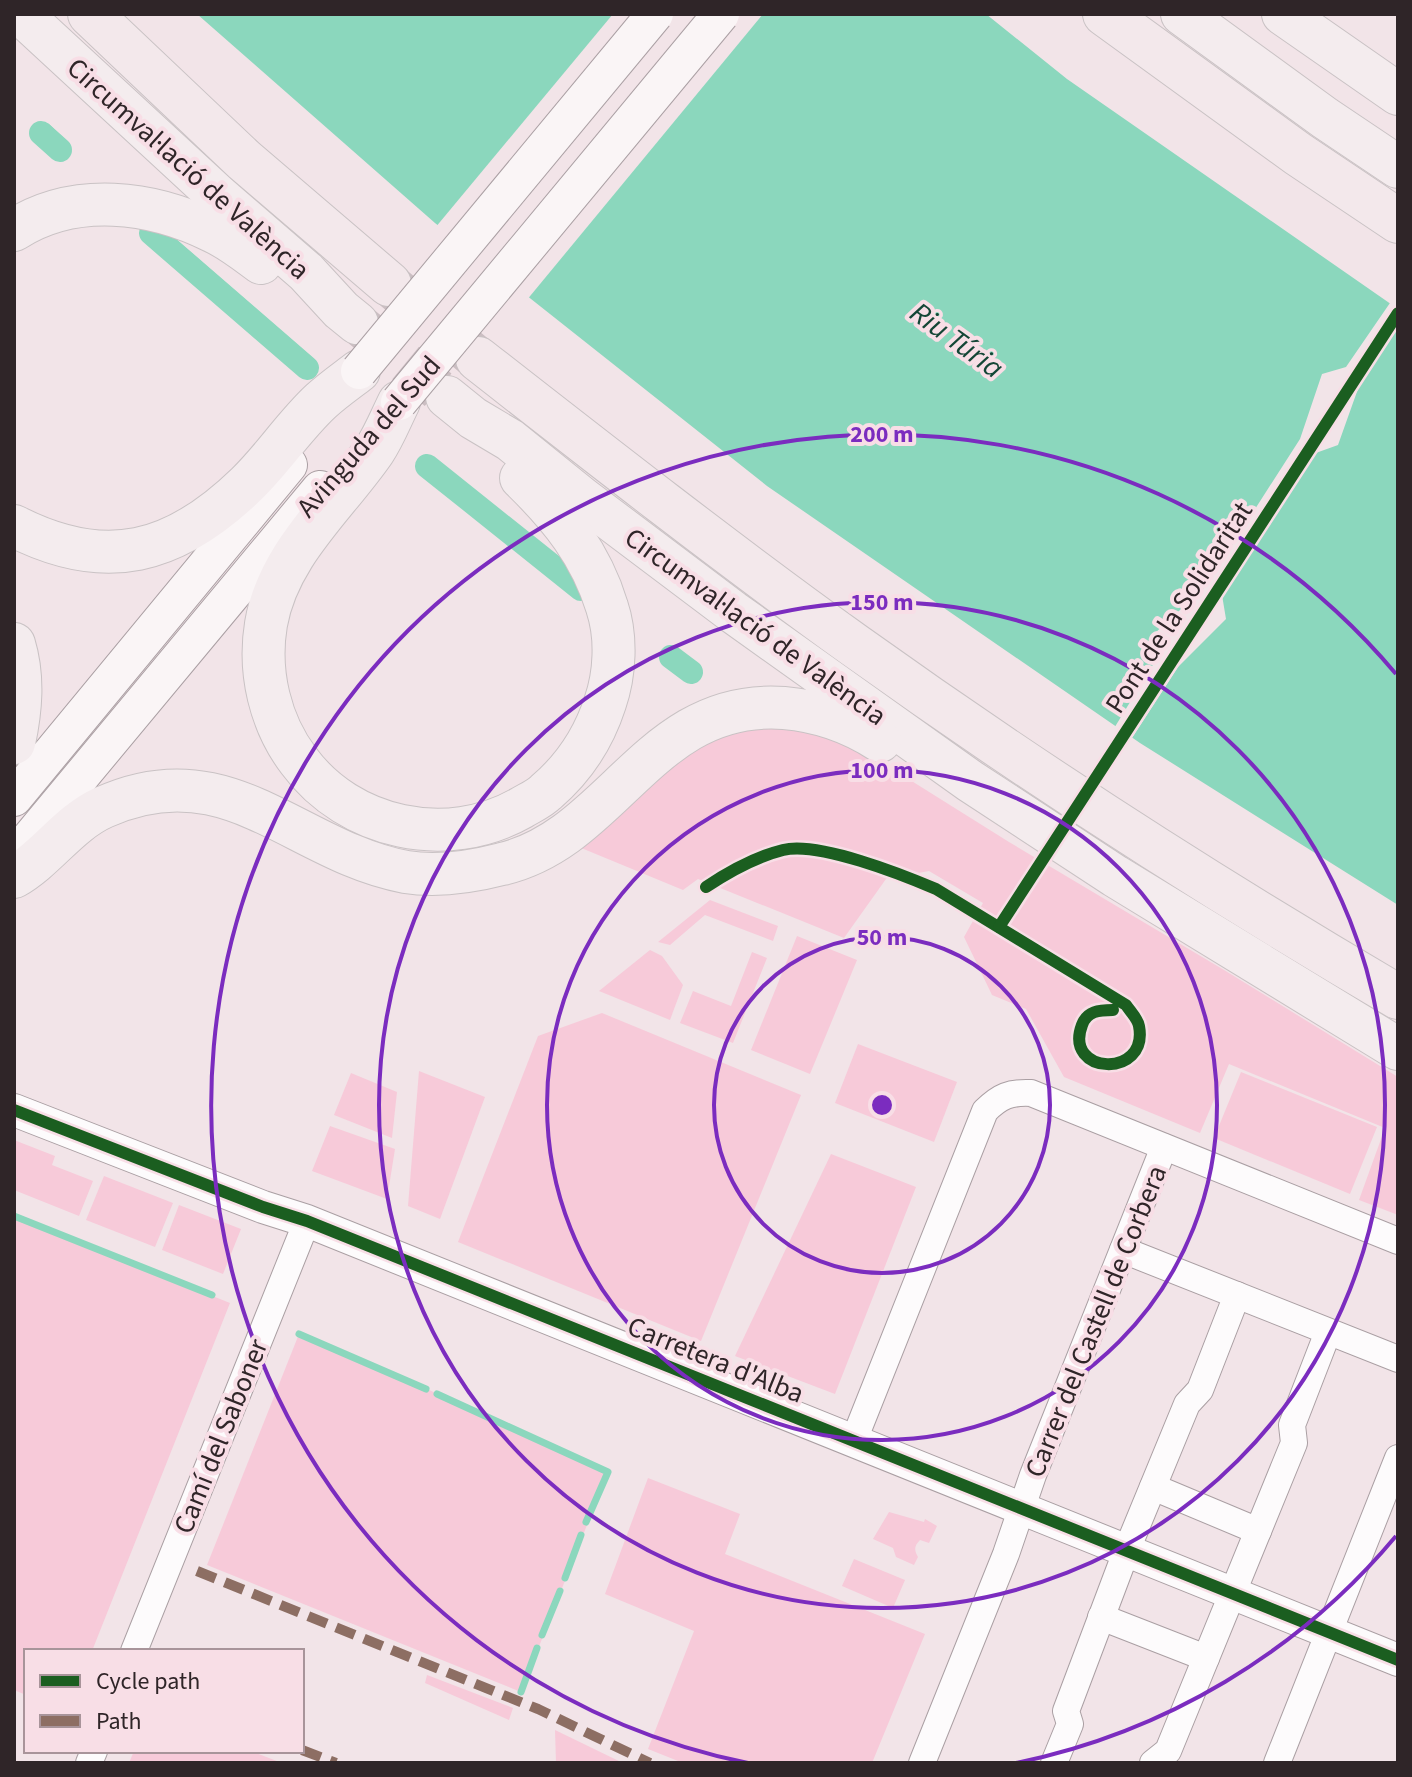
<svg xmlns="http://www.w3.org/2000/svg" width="1412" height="1777" viewBox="0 0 1412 1777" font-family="'Source Sans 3',sans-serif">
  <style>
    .green { fill: #f7cad9 }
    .water { fill: #8bd7bd }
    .pier { fill: #f2e4e8 }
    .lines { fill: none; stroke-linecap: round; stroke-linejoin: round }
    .stream { stroke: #8bd7bd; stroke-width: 7 }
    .canal { stroke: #8bd7bd; stroke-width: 24 }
    .trunk-tunnel { stroke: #cbbec2; stroke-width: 42; stroke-dasharray: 42 21; stroke-linecap: butt }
    .motorway-tunnel { stroke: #cbbec2; stroke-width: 44; stroke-dasharray: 44 22; stroke-linecap: butt }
    .minor-casing { stroke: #aa9fa3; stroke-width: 28 }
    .tertiary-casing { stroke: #aa9fa3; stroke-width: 34 }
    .secondary-casing { stroke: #aa9fa3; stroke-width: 38 }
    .trunk-casing { stroke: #c9c2c4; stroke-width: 44 }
    .motorway-casing { stroke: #c9c2c4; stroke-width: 46 }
    .minor { stroke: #fdfbfc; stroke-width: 26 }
    .tertiary { stroke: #fdfbfc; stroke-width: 32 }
    .secondary { stroke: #faf5f6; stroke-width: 36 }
    .trunk { stroke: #f4ecee; stroke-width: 42 }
    .motorway { stroke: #f3e8eb; stroke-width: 44 }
    .secondary-bridge-casing { stroke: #aa9fa3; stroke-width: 38; stroke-linecap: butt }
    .secondary-bridge { stroke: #faf5f6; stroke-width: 36 }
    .quiet { stroke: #8d6e63; stroke-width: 10; stroke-dasharray: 20 10; stroke-linecap: butt }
    .cycleway-casing { stroke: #f8dee6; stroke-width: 17 }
    .cycleway { stroke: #1b5e20; stroke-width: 12 }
    .ring { fill: none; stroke: #7b2cbf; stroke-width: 4 }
    .labels { text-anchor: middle; stroke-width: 8; stroke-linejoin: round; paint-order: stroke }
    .street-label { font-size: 28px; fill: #2f2528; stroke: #f8dee6 }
    .water-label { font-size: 30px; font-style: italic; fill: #144636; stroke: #f8dee6 }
    .centre { fill: #7b2cbf; stroke: #f8dee6; stroke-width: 4 }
    .ring-label { font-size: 24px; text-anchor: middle; font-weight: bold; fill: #7b2cbf; stroke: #f8dee6; stroke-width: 8; stroke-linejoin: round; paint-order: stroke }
  </style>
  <rect width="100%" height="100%" fill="#f2e4e8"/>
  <g class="green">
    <polygon points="770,722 851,743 1009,842 1224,970 1398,1077 1398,1215 1359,1200 1385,1128 1229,1064 1200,1133 1064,1077 1026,1009 992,995 964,937 983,903 929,871 886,879 844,938 698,879 683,890 574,845 690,744"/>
    <polygon points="710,900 778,926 773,941 705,915 670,945 658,942"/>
    <polygon points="797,936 857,960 810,1074 751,1050"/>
    <polygon points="650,950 662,956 683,985 670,1020 599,991"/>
    <polygon points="752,952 767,958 733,1043 680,1023 693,991 731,1006"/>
    <polygon points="602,1013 801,1095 701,1341 458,1242 538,1036"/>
    <polygon points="858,1044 957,1082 934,1142 835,1103"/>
    <polygon points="419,1071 485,1097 440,1219 408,1206"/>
    <polygon points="1241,1072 1377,1127 1350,1194 1214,1138"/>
    <polygon points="351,1073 397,1092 392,1138 334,1115"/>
    <polygon points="330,1126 395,1149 387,1199 312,1171"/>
    <polygon points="14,1140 55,1156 52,1165 93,1181 79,1216 14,1190"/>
    <polygon points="831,1154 916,1187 835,1394 735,1356"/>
    <polygon points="104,1176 173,1203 155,1247 86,1220"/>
    <polygon points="179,1205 241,1229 223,1274 162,1250"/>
    <polygon points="14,1216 230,1303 92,1651 26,1651 26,1695 14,1690"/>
    <polygon points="299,1334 392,1373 608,1472 521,1692 207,1565"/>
    <polygon points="648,1478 740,1514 725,1554 925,1634 872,1763 683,1763 648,1749 694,1631 605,1594"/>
    <path d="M889 1512 924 1522 925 1519 937 1526 929 1543 920 1540C914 1546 914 1550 918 1557L914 1565 896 1557 893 1548 873 1539Z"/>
    <polygon points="854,1559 905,1580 893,1608 842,1586"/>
    <polygon points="427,1675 513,1708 509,1720 425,1683"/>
    <polygon points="555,1730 623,1763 556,1763"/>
    <polygon points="134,1751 251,1751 282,1763 129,1763"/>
  </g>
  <polygon class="water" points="197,14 986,14 1067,79 1398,309 1398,905 1140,743 767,486 435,223"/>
  <g class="pier">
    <polygon points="613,14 763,14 526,301 435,228"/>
    <polygon points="1392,300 1398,304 1398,327 1359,386 1338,445 1313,454 1222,595 1226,619 1178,667 1130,741 1113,730 1157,658 1154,634 1205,587 1300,439 1322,374 1346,367"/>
  </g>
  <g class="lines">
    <g class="stream">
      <polyline points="47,127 66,145"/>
      <polyline points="168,237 312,362"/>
      <polyline points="430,461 575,577"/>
      <polyline points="674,652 695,668"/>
      <polyline points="14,1216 212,1295"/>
      <polyline points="299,1334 426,1389"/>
      <polyline points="437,1394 608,1472 586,1522"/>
      <polyline points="565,1578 581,1535"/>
      <polyline points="542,1635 560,1591"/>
      <polyline points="521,1692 537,1648"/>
    </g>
    <g class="canal">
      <polyline points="41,133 60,150"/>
      <polyline points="151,233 307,368"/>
      <polyline points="427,466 581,589"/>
      <polyline points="671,657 691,672"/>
    </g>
    <polyline class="trunk-tunnel" points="357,323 447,397"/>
    <polyline class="motorway-tunnel" points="389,284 478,359"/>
    <g class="minor-casing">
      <g id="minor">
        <polyline points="1123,1250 1398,1359"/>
        <path d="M854 1440 985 1111C1000 1096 1010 1092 1031 1093L1398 1241"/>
        <polyline points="1153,1487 1258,1531"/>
        <polyline points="1101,1617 1206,1658"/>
        <polyline points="134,1651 307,1221"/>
        <polyline points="89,1763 94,1751"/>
        <polyline points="922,1763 1006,1554 1033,1475 1164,1147"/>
        <polyline points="1054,1763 1070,1724 1066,1711 1126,1552 1187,1404 1200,1390 1237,1295"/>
        <polyline points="1153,1763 1168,1751 1294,1443 1292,1425 1328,1332"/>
        <polyline points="1277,1763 1398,1458"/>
      </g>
    </g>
    <g class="tertiary-casing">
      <polyline id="tertiary" points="14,1110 263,1207 307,1221 1398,1660"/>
    </g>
    <g class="secondary-casing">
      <g id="secondary">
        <polyline points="14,798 289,465"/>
        <polyline points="14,857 320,489"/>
      </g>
    </g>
    <g class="trunk-casing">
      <g id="trunk">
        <polyline points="21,14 218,196 306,272 341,310 357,323"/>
        <polyline points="1182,14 1325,118 1398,167"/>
        <polyline points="1283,14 1398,94"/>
        <path d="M14 230C75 191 152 201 214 232 231 240 246 252 261 263"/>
        <polyline points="447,397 473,418 510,440 583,499 733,612 970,781 1115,876 1398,1049"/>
        <path d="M399 402C391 418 384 436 374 451 336 506 278 554 266 624 258 672 270 723 299 761 349 829 447 850 521 808 529 803 539 799 546 792 574 768 594 737 605 703 615 674 617 637 607 607 591 554 560 516 521 478"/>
        <path d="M14 526C106 573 175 554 247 484 273 459 294 426 321 401 333 390 346 381 359 371"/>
        <path d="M14 644C24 677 21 710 14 743"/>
        <path d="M14 877C47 858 68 823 104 807 228 751 296 852 406 872 437 877 471 872 502 864 614 838 650 698 784 708 819 711 851 722 880 741"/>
      </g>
    </g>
    <g class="motorway-casing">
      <g id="motorway">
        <polyline points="90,14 244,160 389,284"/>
        <polyline points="1105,14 1298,154 1398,221"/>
        <path d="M478 359C602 456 726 553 854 645 1030 771 1212 888 1398 997"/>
      </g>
    </g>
    <use href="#minor" class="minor"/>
    <use href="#tertiary" class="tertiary"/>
    <use href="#secondary" class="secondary"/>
    <use href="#trunk" class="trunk"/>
    <use href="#motorway" class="motorway"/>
    <g class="secondary-bridge-casing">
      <g id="secondary-bridge">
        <polyline points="359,371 655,14"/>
        <polyline points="399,402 721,14"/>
      </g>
    </g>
    <use href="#secondary-bridge" class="secondary-bridge"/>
    <g class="quiet">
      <polyline points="197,1571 538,1709 650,1763"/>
      <polyline points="302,1750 336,1763"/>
    </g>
    <g class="cycleway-casing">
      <g id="cycleway">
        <path d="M706 887C730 871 755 857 783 850 818 841 903 875 936 889L1126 1005C1130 1011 1138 1019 1139 1026 1149 1079 1063 1075 1082 1025 1087 1011 1099 1010 1113 1010"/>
        <polyline points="999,927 1398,313"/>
        <polyline points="14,1110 263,1207 307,1221 1398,1660"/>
      </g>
    </g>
    <use href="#cycleway" class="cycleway"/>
  </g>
  <g class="ring">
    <circle cx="882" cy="1105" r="168"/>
    <circle cx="882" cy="1105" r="335"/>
    <circle cx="882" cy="1105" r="503"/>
    <path d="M1396 1536A671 671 0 0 1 1016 1763M748 1763A671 671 0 1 1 1396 674"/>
  </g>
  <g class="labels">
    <g class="street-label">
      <text transform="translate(189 168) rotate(42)" y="10">Circumval·lació de València</text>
      <text transform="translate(368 436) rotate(-49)" y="10">Avinguda del Sud</text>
      <text transform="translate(1178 607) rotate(-57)" y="10">Pont de la Solidaritat</text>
      <text transform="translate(756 626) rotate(36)" y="10">Circumval·lació de València</text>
      <text transform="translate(1095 1321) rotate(-68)" y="10">Carrer del Castell de Corbera</text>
      <text transform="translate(716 1359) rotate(22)" y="10">Carretera d'Alba</text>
      <text transform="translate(220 1436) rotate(-68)" y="10">Camí del Saboner</text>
    </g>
    <g class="water-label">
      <text transform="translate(957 340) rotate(36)" y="10">Riu Túria</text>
    </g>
  </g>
  <circle cx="882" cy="1105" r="12" class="centre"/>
  <g class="ring-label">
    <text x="882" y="442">200 m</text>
    <text x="882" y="610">150 m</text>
    <text x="882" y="778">100 m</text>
    <text x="882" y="945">50 m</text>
  </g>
  <rect width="1412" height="1777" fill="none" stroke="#2f2528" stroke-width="32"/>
  <rect x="24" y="1649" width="280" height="104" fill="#f8dee6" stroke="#a8949a" stroke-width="2"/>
  <rect x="40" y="1675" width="40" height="12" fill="#1b5e20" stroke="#a8949a" stroke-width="2"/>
  <text x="96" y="1689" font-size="24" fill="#2f2528">Cycle path</text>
  <rect x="40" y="1715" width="40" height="12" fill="#8d6e63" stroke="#a8949a" stroke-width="2"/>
  <text x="96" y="1729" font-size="24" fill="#2f2528">Path</text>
</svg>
